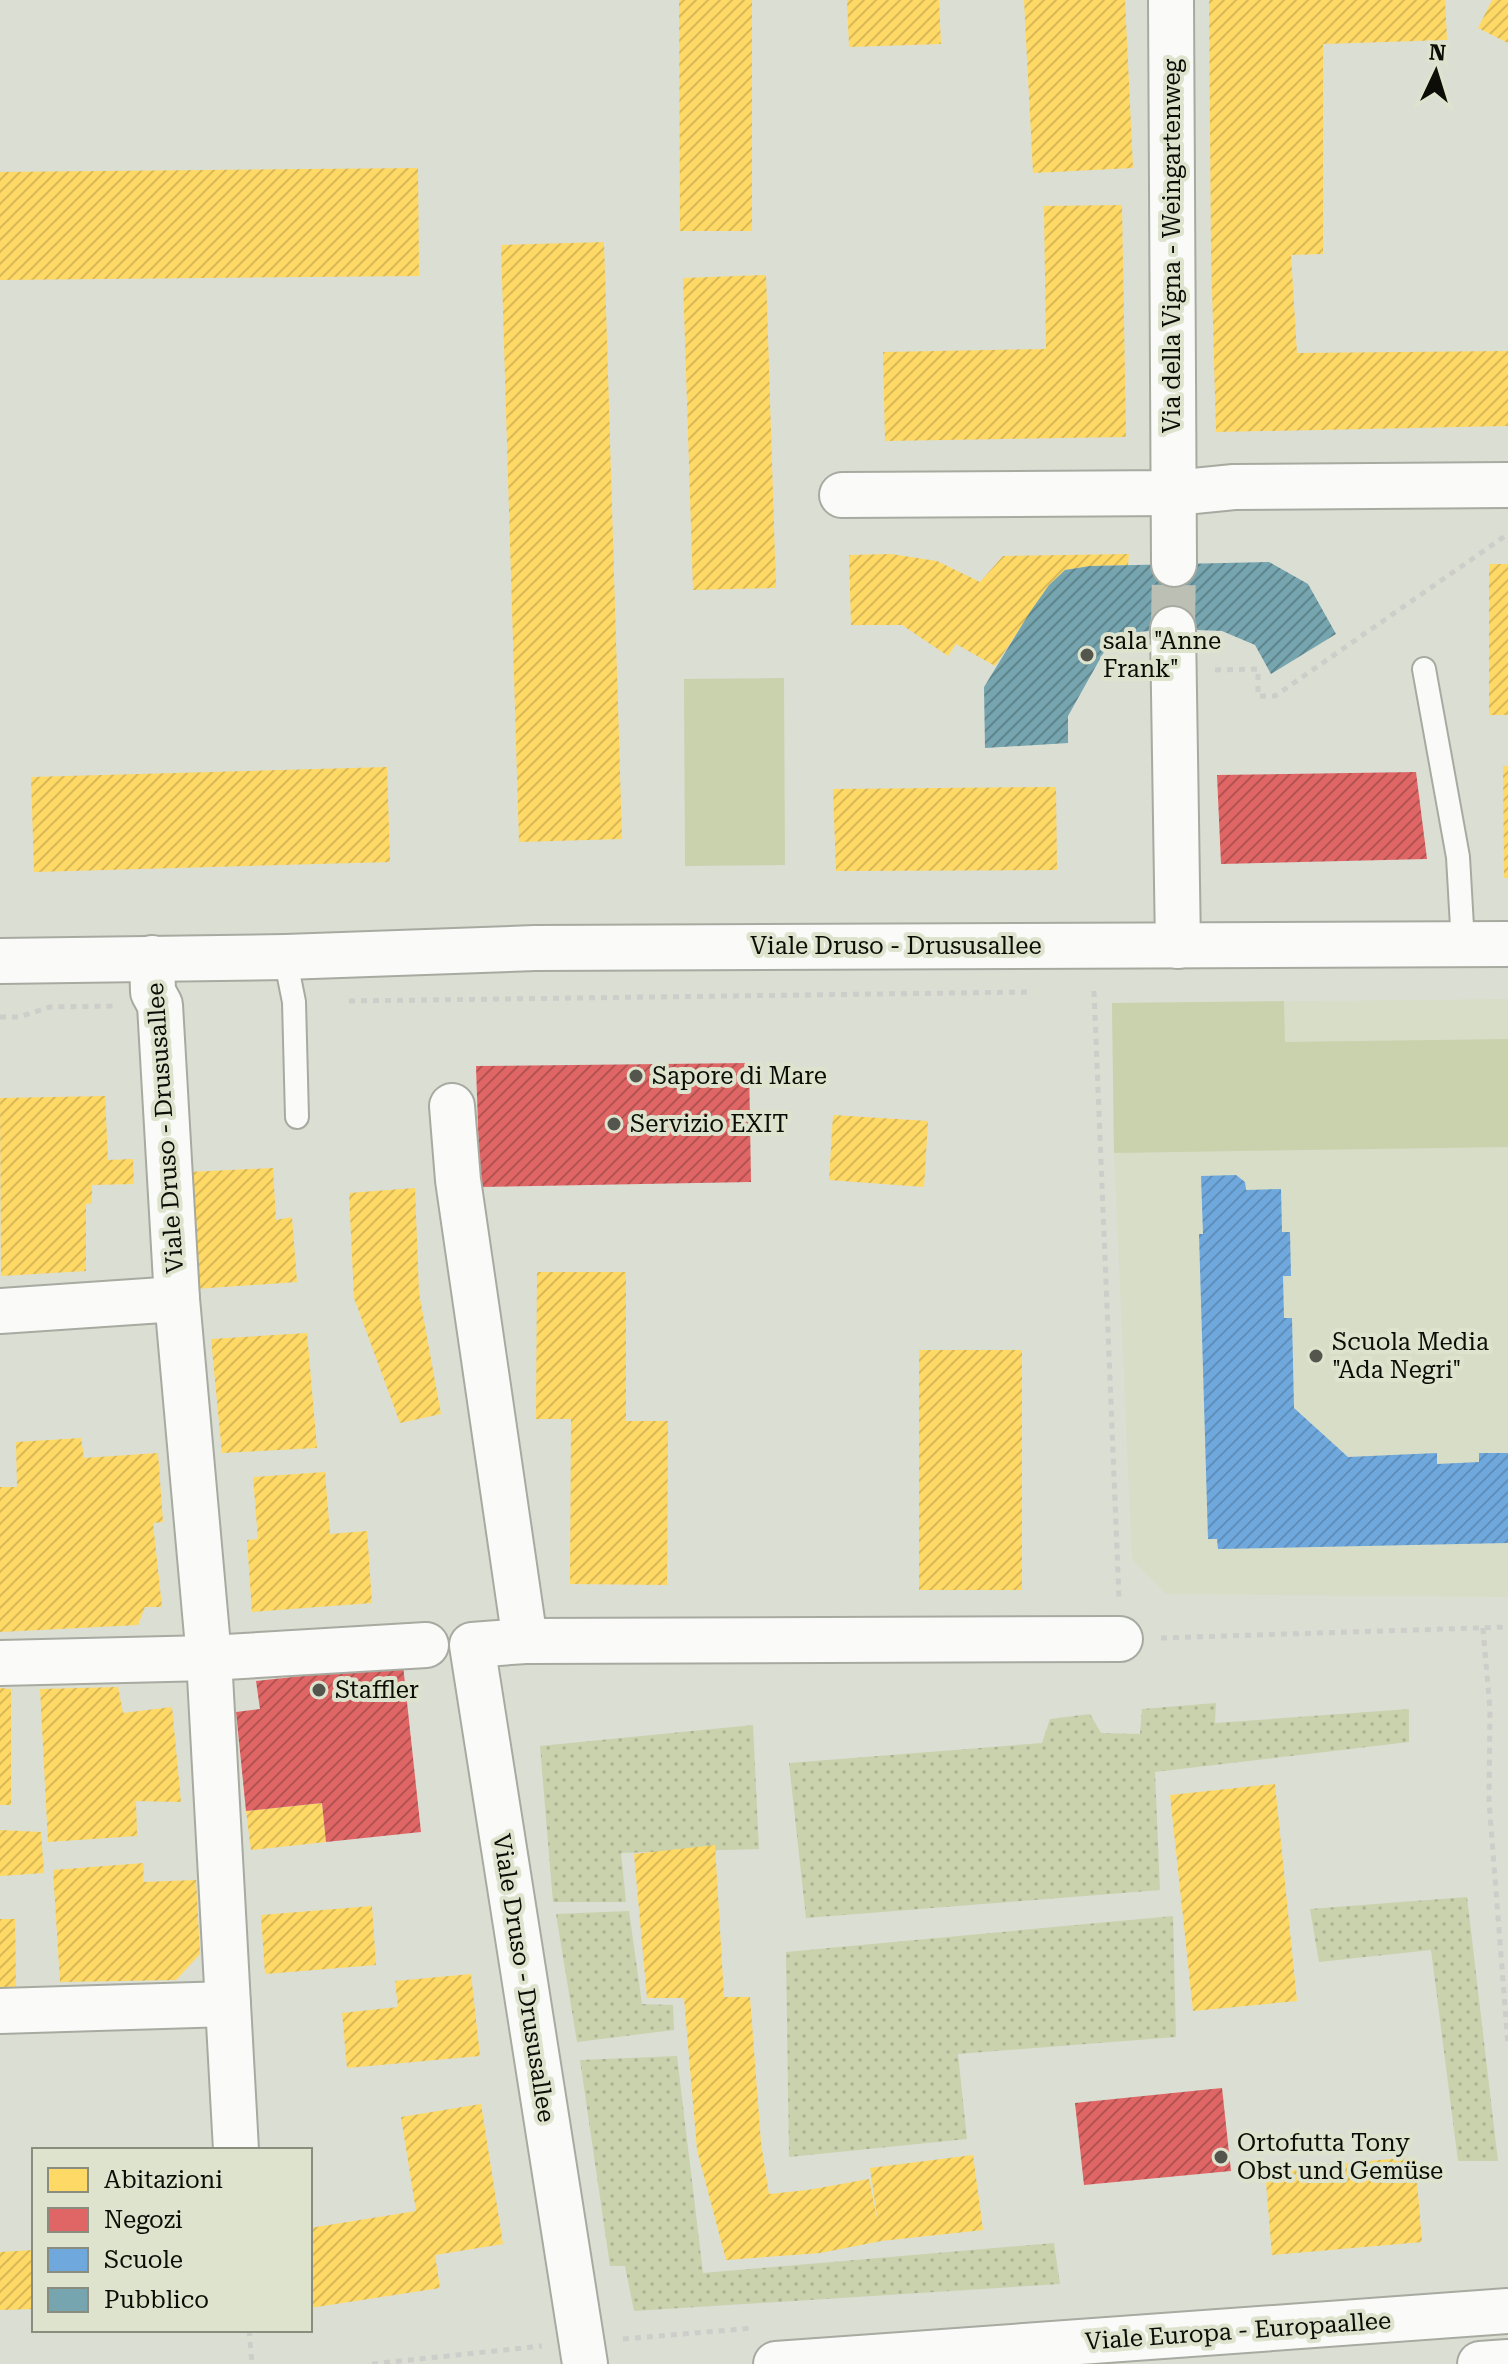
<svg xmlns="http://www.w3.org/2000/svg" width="1508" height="2364" viewBox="0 0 1508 2364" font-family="'Roboto Serif',serif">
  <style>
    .built { fill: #d8ddc8 }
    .grass { fill: url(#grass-dots) }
    .garden { fill: #c9d2ad }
    .homes { fill: url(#homes-hatch) }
    .shops { fill: url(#shops-hatch) }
    .schools { fill: url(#schools-hatch) }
    .public { fill: url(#public-hatch) }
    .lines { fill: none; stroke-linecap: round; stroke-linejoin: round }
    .street-tunnel { stroke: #bcbfb4; stroke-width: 44; stroke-dasharray: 44 22; stroke-linecap: butt }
    .lane-casing { stroke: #a7aaa0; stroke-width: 26 }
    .street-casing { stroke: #a7aaa0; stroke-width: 48 }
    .primary-casing { stroke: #a7aaa0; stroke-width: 48 }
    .path { stroke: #cdcdca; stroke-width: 5; stroke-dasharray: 6 6; stroke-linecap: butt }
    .lane { stroke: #fafaf8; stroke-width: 22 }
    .street { stroke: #fafaf8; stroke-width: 44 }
    .primary { stroke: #fafaf8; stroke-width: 44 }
    .poi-dot { fill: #54564e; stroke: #dee3ce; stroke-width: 3 }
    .labels { text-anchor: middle; stroke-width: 8; stroke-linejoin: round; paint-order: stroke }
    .street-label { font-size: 24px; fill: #0b0d06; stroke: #dee3ce }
    .poi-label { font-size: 24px; fill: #0b0d06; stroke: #dee3ce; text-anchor: start }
  </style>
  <defs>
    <pattern id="grass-dots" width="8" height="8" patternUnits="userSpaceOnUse" patternTransform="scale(2)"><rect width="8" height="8" fill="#c9d2ad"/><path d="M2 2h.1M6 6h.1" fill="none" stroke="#abb393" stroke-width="1.8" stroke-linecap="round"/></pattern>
    <pattern id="homes-hatch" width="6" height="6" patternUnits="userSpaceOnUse" patternTransform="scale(2)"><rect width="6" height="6" fill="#ffd966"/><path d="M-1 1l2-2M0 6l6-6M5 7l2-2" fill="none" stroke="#d9b957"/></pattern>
    <pattern id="shops-hatch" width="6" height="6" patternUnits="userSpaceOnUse" patternTransform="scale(2)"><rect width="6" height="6" fill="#e06666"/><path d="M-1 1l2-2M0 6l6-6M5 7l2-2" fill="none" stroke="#b45252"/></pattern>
    <pattern id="schools-hatch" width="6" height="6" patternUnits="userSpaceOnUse" patternTransform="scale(2)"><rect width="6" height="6" fill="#6fa8dc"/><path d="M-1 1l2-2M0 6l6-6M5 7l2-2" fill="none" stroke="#5f8fbb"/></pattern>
    <pattern id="public-hatch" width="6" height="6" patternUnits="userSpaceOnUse" patternTransform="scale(2)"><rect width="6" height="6" fill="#76a5af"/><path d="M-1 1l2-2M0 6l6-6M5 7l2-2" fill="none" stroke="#5f858c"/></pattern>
  </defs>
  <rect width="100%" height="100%" fill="#dbded3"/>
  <polygon class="built" points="1508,999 1508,1597 1166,1594 1132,1560 1114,1153 1112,1003"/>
  <g class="grass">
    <polygon points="1216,1703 1215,1723 1409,1709 1409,1742 1155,1772 1160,1890 806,1918 789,1763 1042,1743 1050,1719 1090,1714 1101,1733 1140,1734 1142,1709"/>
    <polygon points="753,1725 759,1849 621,1853 626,1902 553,1902 540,1746"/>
    <polygon points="1467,1897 1498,2161 1458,2161 1431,1950 1319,1962 1310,1909"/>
    <polygon points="629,1911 642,2004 673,2005 674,2030 577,2042 556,1914"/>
    <polygon points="1173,1916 1176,2037 958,2054 967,2139 789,2157 786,1952"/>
    <polygon points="677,2056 703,2273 1054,2243 1060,2284 634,2311 625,2266 610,2266 580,2060"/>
  </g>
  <g class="garden">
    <polygon points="784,678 785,865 685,866 684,679"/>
    <polygon points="1284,1001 1285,1042 1508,1039 1508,1147 1114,1153 1112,1003"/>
  </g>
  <g class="homes">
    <polygon points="679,0 752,0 752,231 680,231"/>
    <polygon points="847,0 939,0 941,44 849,47"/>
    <polygon points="1024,0 1125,0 1133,168 1033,173"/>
    <polygon points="1209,0 1445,0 1447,40 1323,44 1323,254 1291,255 1297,353 1508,351 1508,426 1216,432 1211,255"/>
    <polygon points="1492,0 1508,0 1508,43 1478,28"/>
    <polygon points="418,168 419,276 0,280 0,172"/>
    <polygon points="1122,205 1126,437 885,441 883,352 1046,349 1044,206"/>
    <polygon points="604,242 622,839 519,842 501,245"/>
    <polygon points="766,275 776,588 693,590 683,278"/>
    <polygon points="891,554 937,561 980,582 1003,556 1129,554 1128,565 1090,566 1065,570 1049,585 995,666 956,644 948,656 902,625 851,625 849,555"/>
    <rect x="1489" y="564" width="19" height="151"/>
    <polygon points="1503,766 1508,766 1508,878 1504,878"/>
    <polygon points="387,767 390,862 34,872 31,777"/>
    <polygon points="1056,787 1057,870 836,871 833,789"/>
    <polygon points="105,1096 108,1160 133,1159 134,1184 92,1185 92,1203 86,1204 86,1271 1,1276 0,1098"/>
    <polygon points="833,1115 928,1121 924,1187 829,1180"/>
    <polygon points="273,1168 276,1220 292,1217 297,1282 195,1289 188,1172"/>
    <polygon points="415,1188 419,1293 441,1414 400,1423 354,1298 349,1193"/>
    <polygon points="537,1272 626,1272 626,1421 668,1421 667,1585 570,1584 571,1419 536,1419"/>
    <polygon points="307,1333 317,1448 222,1453 211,1339"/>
    <rect x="919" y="1350" width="103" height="240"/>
    <polygon points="81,1438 84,1458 158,1453 163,1522 153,1523 162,1607 145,1607 138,1625 0,1632 0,1487 17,1487 16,1442"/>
    <polygon points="325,1472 330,1534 367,1531 372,1603 252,1612 247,1540 258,1539 253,1477"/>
    <polygon points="118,1687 123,1713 172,1707 181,1802 136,1801 137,1836 48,1842 40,1689"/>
    <polygon points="0,1688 11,1689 11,1805 0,1805"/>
    <polygon points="1275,1784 1297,2001 1193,2011 1170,1795"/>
    <polygon points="322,1803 326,1842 251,1850 246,1811"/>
    <polygon points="0,1830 41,1832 44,1873 0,1876"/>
    <polygon points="715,1845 724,1997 750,1997 761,2143 769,2194 808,2190 869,2179 878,2223 870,2168 973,2155 983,2230 881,2241 820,2253 726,2260 697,2150 684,1998 647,1998 634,1854"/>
    <polygon points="144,1863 143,1882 196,1880 200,1954 176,1980 60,1982 53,1870"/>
    <polygon points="372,1906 376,1965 265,1974 261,1915"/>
    <polygon points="0,1919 15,1919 16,1989 0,1989"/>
    <polygon points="471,1974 480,2056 347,2068 342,2013 398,2007 395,1981"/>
    <polygon points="481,2104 503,2244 435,2255 440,2288 310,2308 310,2228 416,2211 401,2117"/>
    <polygon points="1415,2157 1422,2242 1272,2255 1265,2170"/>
    <polygon points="34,2250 34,2309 0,2310 0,2252"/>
  </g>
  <g class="shops">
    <polygon points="1416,772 1427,859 1221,864 1217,775"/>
    <polygon points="749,1063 751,1182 480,1187 476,1066"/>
    <polygon points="403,1665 421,1832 326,1842 322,1803 246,1811 236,1712 260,1709 256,1681"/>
    <polygon points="1222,2088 1231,2171 1084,2185 1075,2103"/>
  </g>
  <polygon class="schools" points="1236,1175 1245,1182 1246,1190 1281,1189 1282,1232 1290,1232 1291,1276 1283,1276 1284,1318 1292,1318 1294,1408 1348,1457 1437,1453 1437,1464 1479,1462 1479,1453 1508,1453 1508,1543 1218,1549 1217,1539 1208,1539 1199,1234 1203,1234 1201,1176"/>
  <polygon class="public" points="1269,562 1308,584 1336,634 1271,674 1255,645 1222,631 1173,629 1114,634 1068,716 1068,743 985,748 984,687 1030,612 1049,585 1065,570 1090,566"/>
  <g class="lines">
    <polyline class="street-tunnel" points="1173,629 1174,564"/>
    <g class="lane-casing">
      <g id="lane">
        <polyline points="1424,669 1458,857 1463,944"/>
        <polyline points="285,957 294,1002 297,1117"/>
      </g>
    </g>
    <g class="street-casing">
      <g id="street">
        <polyline points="1171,0 1174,564"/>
        <polyline points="842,495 1174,493 1234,487 1508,485"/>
        <polyline points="1173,629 1178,946"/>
        <polyline points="152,958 153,992 160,1005 177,1299 209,1658 236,2150"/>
        <polyline points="452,1106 458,1180 525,1641"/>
        <polyline points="0,1311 177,1299"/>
        <polyline points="0,1663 209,1658 426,1645"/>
        <polyline points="0,2011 228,2004"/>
        <polyline points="585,2364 472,1645 525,1641 1120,1639"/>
        <polyline points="776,2364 1508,2311"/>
        <polyline points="1480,2364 1508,2362"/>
      </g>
    </g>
    <g class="primary-casing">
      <polyline id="primary" points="0,961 285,957 535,948 1508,944"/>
    </g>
    <g class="path">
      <polyline points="1215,670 1258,669 1258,696 1275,696 1508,534"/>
      <polyline points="1094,991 1119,1598"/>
      <polyline points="349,1001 1031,992"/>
      <polyline points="0,1017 19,1017 50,1007 115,1006"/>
      <polyline points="1483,1628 1490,1710 1489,1801 1508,2045"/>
      <polyline points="1161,1638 1508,1627"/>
      <polyline points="249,2330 252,2364"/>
      <polyline points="623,2339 753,2328"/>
      <polyline points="372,2364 542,2346"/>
    </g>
    <use href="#lane" class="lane"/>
    <use href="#street" class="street"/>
    <use href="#primary" class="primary"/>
  </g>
  <g class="poi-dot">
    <circle cx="1087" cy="655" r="8"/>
    <circle cx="636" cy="1076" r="8"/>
    <circle cx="614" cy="1124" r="8"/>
    <circle cx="1316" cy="1356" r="8"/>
    <circle cx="319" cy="1690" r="8"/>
    <circle cx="1221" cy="2157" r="8"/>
  </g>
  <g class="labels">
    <g class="street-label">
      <text transform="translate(1172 246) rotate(-90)" y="8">Via della Vigna - Weingartenweg</text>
      <text x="896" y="954">Viale Druso - Drususallee</text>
      <text transform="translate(165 1128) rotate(-94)" y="8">Viale Druso - Drususallee</text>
      <text transform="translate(524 1978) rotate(81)" y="8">Viale Druso - Drususallee</text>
      <text transform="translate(1238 2331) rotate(-4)" y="8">Viale Europa - Europaallee</text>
    </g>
    <g class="poi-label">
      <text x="1103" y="649">sala "Anne<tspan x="1103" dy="28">Frank"</tspan></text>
      <text x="652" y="1084">Sapore di Mare</text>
      <text x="630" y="1132">Servizio EXIT</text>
      <text x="1332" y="1350">Scuola Media<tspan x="1332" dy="28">"Ada Negri"</tspan></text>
      <text x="335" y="1698">Staffler</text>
      <text x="1237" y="2151">Ortofutta Tony<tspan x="1237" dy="28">Obst und Gemüse</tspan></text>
    </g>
  </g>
  <rect x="32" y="2148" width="280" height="184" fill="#dee3ce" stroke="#8a8d7e" stroke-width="2"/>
  <rect x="48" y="2168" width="40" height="24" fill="#ffd966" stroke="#8a8d7e" stroke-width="2"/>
  <text x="104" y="2188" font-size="24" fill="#0b0d06">Abitazioni</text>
  <rect x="48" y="2208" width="40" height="24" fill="#e06666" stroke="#8a8d7e" stroke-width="2"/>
  <text x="104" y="2228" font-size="24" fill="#0b0d06">Negozi</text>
  <rect x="48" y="2248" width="40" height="24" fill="#6fa8dc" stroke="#8a8d7e" stroke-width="2"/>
  <text x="104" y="2268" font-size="24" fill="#0b0d06">Scuole</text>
  <rect x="48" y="2288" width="40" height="24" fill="#76a5af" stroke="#8a8d7e" stroke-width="2"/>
  <text x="104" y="2308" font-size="24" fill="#0b0d06">Pubblico</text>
  <g transform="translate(1436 72) rotate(4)" stroke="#dee3ce" stroke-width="6" paint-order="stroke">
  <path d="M0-6L14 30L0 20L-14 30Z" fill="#0b0d06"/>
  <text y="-12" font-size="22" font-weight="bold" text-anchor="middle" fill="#0b0d06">N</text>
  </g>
</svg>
